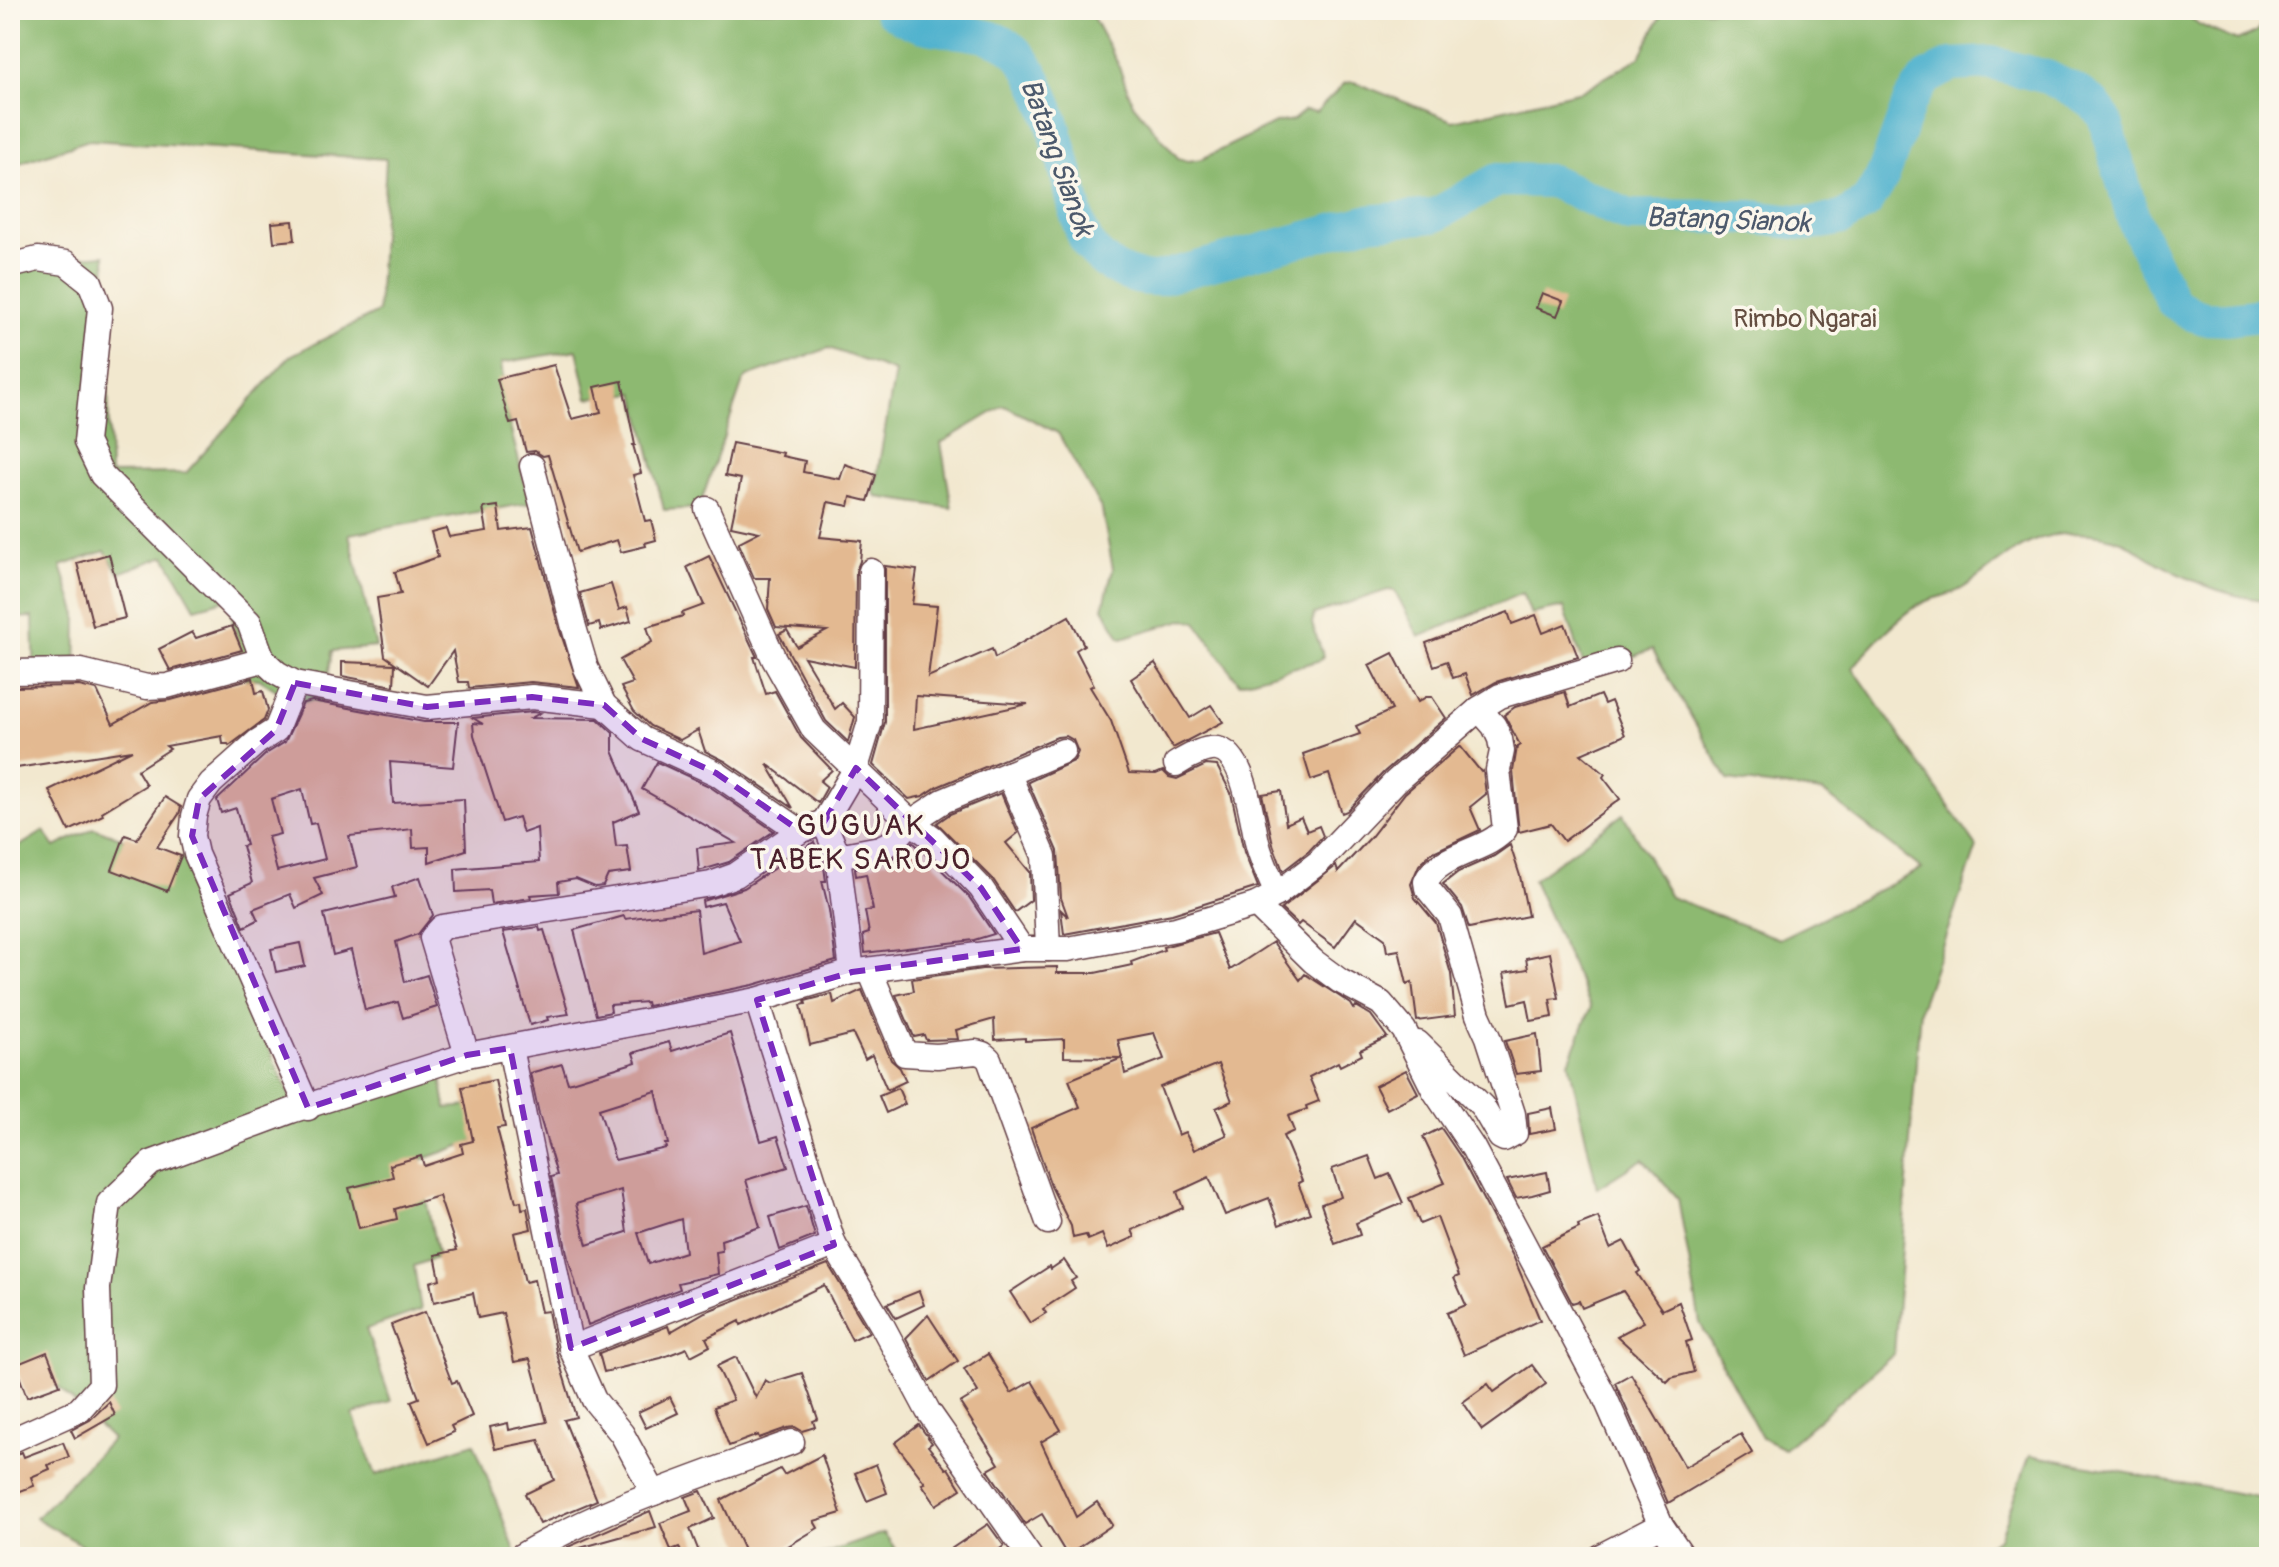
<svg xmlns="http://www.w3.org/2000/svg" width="2279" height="1567" viewBox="0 0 2279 1567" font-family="Pangolin,sans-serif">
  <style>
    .forest { fill: #8db971; stroke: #6c6c4e; stroke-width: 2 }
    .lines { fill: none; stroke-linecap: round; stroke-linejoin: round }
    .river { stroke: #4eb1cd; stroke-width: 34 }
    .building { fill: #e3b991; fill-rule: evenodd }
    .minor-casing { stroke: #633d44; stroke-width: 27 }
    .minor { stroke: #fff; stroke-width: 24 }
    .marked { fill: #7b2cbf; fill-opacity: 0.2; stroke: #7b2cbf; stroke-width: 6; stroke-dasharray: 16 10; stroke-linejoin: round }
    .labels { text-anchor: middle; stroke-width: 7; stroke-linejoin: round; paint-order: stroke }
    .park-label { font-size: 26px; fill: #644e41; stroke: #fbf7ec }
    .water-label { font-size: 28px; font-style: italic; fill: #4c596c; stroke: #fbf7ec }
    .quarter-label { font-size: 30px; letter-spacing: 2px; fill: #4a1f2b; stroke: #fbf7ec }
  </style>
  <rect width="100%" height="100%" fill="#fbf7ec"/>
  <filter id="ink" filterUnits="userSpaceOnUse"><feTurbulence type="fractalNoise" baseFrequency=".0125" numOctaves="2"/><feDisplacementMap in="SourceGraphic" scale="16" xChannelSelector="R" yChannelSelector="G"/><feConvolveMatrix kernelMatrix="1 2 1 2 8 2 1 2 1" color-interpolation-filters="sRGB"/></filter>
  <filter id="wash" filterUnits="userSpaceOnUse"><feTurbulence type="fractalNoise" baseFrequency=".006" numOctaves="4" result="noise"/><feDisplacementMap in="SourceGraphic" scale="32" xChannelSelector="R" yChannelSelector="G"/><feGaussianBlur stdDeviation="1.8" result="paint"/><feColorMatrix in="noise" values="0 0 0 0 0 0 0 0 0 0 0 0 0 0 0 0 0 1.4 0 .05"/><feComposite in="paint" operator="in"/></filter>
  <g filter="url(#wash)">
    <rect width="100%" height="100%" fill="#f2e8cf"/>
    <g class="forest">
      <path d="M10 10H1089L1117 62 1133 104 1178 158 1188 161 1202 159 1275 123 1293 120 1305 110 1316 112 1345 83 1354 82 1453 121 1582 91 1640 57 1664 10H2180L2200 25 2237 41 2257 32 2269 14V600C2231 599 2193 582 2160 564 2148 558 2136 548 2124 542 2097 531 2060 530 2034 541 2008 552 1987 572 1963 588 1951 596 1936 596 1924 602 1902 613 1867 649 1853 668L1977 847 1920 1009 1894 1354 1784 1449 1762 1438 1700 1323 1678 1198 1643 1159 1597 1188 1569 1062 1591 1007 1533 880 1623 814 1670 897 1779 939 1922 869 1823 792 1728 780 1652 649 1587 675 1564 607 1531 614 1522 593 1419 637 1395 591 1388 590 1314 614 1312 624 1323 655 1321 660 1239 683 1196 622 1186 619 1122 638 1120 637 1103 608 1113 569 1102 510 1058 433 1007 407 1003 406 941 443 952 508 878 497 874 493 895 372 829 348 747 377 743 381 699 508 664 510 635 393 588 398 577 350 501 363 509 423 530 503 349 534 376 647 332 651 324 704 290 699 259 679H246L228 599 195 608 165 556 119 573 105 551 61 566 77 615 76 684 35 682 33 617 10 618V262L105 255 110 474 186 473 290 356 378 312 386 159 89 140 10 166Z"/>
      <polygon points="94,828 178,860 186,857 292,1101 441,1075 446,1108 471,1106 477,1140 418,1161 438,1257 414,1266 421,1310 366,1329 391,1401 353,1415 376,1475 474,1443 517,1556 92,1557 92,1551 36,1518 112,1439 53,1382 10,1364 10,852 44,831 55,847"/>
      <polygon points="2030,1455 2269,1499 2269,1557 1967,1557 1999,1538"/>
      <polygon points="884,1533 901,1557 815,1557"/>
    </g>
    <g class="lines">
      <path class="river" d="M890 10C900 17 910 22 923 26 955 35 996 28 1020 56 1045 85 1061 150 1070 187 1075 206 1078 229 1089 245 1104 267 1132 280 1157 279L1366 222 1434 216 1497 180 1551 181 1629 216 1751 217 1812 224 1842 218 1867 202 1883 176 1910 101 1925 79 1951 65 1991 63 2047 77 2079 93 2094 104 2105 119 2134 221 2172 301 2192 314 2204 318 2228 319 2269 314"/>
    </g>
    <g id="blocks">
      <g class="building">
        <polygon points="293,221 295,240 274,242 272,223"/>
        <polygon points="1542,293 1563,301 1557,316 1536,308"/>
        <polygon points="554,365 572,419 601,412 595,387 622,381 635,445 633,445 641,473 633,475 645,521 651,520 656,540 645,543 646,546 621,552 617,540 577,552 548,455 543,456 535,451 526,452 518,422 510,424 497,379"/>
        <polygon points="732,443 783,453 782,456 805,461 803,472 840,479 845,464 876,475 868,501 851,497 849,506 828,502 820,537 862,541 860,561 856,571 855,667 804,657 835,709 842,703 855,717 848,742 826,721 779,634 787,630 797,647 827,631 776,627 768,609 770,578 754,578 739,544 739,542 759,532 731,526 741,479 725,476"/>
        <polygon points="498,506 501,531 532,527 559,628 579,687 531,682 469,688 468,682 459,682 453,651 428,686 385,656 377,598 401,594 395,572 438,557 431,532 446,528 449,537 487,531 483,508"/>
        <polygon points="109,554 125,618 93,626 77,563"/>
        <polygon points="709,556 757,657 754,657 766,694 775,691 801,738 832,770 820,781 827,787 818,803 767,764 793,808 725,761 705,751 698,730 680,740 650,726 634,711 621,687 633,683 620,660 652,642 647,627 683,616 682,613 704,605 687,567"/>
        <path d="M885 566 917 570 912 604 937 606 928 677 992 649 995 658 1069 616 1084 645 1076 650 1094 685 1090 687 1111 721 1129 773 1156 774 1163 771 1169 777 1177 779 1206 765 1217 766 1231 793 1244 852 1258 887 1172 914 1064 934 1061 910 1068 917 1061 898 1058 851 1028 782 1074 761 1078 752 1073 740 1066 736 1057 737 937 787 923 796 909 799 873 765 885 722ZM916 696 1028 704 914 729Z"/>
        <polygon points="611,584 619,610 627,607 631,621 601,630 599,623 589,626 580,593"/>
        <polygon points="1508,612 1512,624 1536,615 1543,633 1565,624 1578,657 1496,682 1473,695 1465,674 1453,678 1447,661 1434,666 1426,643"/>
        <polygon points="232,626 242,650 170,670 159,649 192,632 196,638"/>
        <polygon points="1393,653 1418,702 1426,697 1432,697 1446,718 1384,772 1347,811 1342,813 1329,774 1311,780 1303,754 1360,734 1356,726 1392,710 1369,665"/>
        <polygon points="342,662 395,664 394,686 342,676"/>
        <polygon points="1155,663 1190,718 1211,705 1223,722 1173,748 1131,679"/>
        <polygon points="253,678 256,693 263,691 268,710 264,720 229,746 228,744 223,744 222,736 166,746 170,749 137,770 146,785 102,812 103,815 69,831 49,790 132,750 10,769 10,687 79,686 97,690 113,724 152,702 171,700"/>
        <polygon points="1565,692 1570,707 1600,695 1604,704 1611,701 1625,735 1581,754 1605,774 1603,777 1620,799 1564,841 1551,824 1519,832 1513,771 1517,747 1520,745 1504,715 1515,707"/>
        <path d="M312 701 424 722H458L453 767 390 762 393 803 464 799 466 850 429 862V847L413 848 412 829 349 836 357 867 314 878 323 895 296 908 290 894 253 909 258 920 244 927 230 893 252 883 242 846 246 845 236 808 221 813 217 800 266 754 285 742 303 703ZM302 789 310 824 316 823 325 859 277 871 268 837 280 834 271 799Z"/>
        <polygon points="532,712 540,713 531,718 598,719 613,733 613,751 639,811 613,822 616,847 627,846 631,872 608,875 603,886 595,887 576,879 558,882 559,893 530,895 531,898 491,904 489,890 456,892 455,869 539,862 537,828 523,833 518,817 502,822 474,735 473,723 483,724 473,718"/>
        <polygon points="1460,746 1481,772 1483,771 1486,794 1470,807 1480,830 1431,853 1419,865 1411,884 1415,898 1436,923 1451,974 1455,1016 1417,1021 1412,982 1407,984 1399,950 1387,952 1385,939 1356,918 1335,947 1301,922 1298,925 1281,909 1336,866 1338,872 1370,838 1405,793"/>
        <polygon points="657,762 709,786 774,831 729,862 699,871 697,848 736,843 642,789"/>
        <polygon points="1281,791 1286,824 1301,817 1307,831 1319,826 1323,836 1309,851 1283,871 1273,844 1262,794"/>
        <polygon points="1001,793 1018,833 1006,843 1030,872 1031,900 1015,912 992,878 937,823 950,814"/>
        <polygon points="165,797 181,807 179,814 157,847 181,856 167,891 112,870 125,835 137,839"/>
        <polygon points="814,842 823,860 826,881 822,881 829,910 836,961 753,985 647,1006 646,1002 610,1005 611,1012 596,1015 574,930 624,916 625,919 696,910 701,953 740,941 723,902 703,907 702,901 744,888"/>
        <polygon points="913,842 969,897 994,934 974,940 865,953 863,935 869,933 865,911 873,910 866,874 856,876 855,868 887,861 901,854"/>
        <polygon points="1510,845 1520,876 1528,916 1469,928 1462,907 1443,884 1458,872 1494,856"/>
        <polygon points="420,877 433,915 418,934 396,942 405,982 427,975 437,1007 403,1018 398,1002 365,1010 351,950 333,955 324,914 395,897 392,887"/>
        <polygon points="539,927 540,931 544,930 569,1014 547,1017 548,1020 530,1025 503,932"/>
        <path d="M1215 933 1230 970 1273 942 1300 980 1305 974 1351 1004 1354 1009 1356 1006 1371 1015 1387 1037 1360 1050 1362 1055 1340 1066 1338 1062 1309 1077 1319 1101 1306 1106 1307 1109 1288 1116 1294 1131 1283 1136 1302 1181 1298 1183 1310 1213 1279 1225 1269 1198 1225 1215 1209 1177 1177 1192 1183 1208 1132 1230 1135 1237 1108 1249 1102 1234 1088 1240 1086 1235 1073 1238 1071 1226 1051 1186 1031 1128 1080 1107 1069 1080 1122 1058 1125 1074 1164 1059 1154 1033 1118 1040 1122 1058 1064 1057V1039L1025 1041V1038L995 1040 994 1019 956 1030 958 1039 926 1040 924 1035 914 1037 896 995 914 991 912 979 982 969 1057 967V973H1095L1132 965 1131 962 1164 950 1163 947ZM1218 1064 1232 1101 1216 1108 1227 1135 1194 1150 1185 1132 1178 1135 1160 1087Z"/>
        <polygon points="300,943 305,966 276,972 271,949"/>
        <polygon points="1550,953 1559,998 1550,999 1553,1017 1531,1021 1527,1000 1510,1004 1504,973 1528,969 1526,958"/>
        <polygon points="862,990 891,1060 900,1068 906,1081 887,1090 872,1055 865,1059 853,1034 810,1045 801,1005 806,1004 805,1001 832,994 834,1003"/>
        <path d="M730 1033 761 1141 778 1136 788 1167 746 1180 760 1227 721 1240 722 1251 716 1252 718 1274 678 1283 680 1289 588 1325 568 1258 551 1177 557 1175 539 1114 530 1073 562 1064 568 1083 636 1062 633 1053 669 1042 672 1051ZM656 1091 668 1144H665L666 1148 615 1160 599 1109ZM621 1190 627 1232 587 1245 576 1204ZM681 1219 685 1252 648 1264 638 1233Z"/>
        <polygon points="1537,1034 1541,1071 1516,1074 1505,1041"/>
        <polygon points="1406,1070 1418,1093 1387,1109 1375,1086"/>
        <polygon points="495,1080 505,1127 497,1128 516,1202 521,1201 522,1209 527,1208 531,1229 514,1233 525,1282 534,1280 541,1312 548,1311 556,1351 576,1417 564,1420 597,1500 540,1524 525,1494 554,1480 539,1440 495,1449 490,1427 508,1423 509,1430 547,1422 530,1359 514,1362 503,1313 478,1318 473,1293 434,1302 430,1282 440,1279 435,1255 457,1250 439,1196 395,1209 397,1219 359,1228 349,1188 393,1177 390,1165 421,1156 424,1166 463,1153 461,1144 473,1141 462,1087"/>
        <polygon points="898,1088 905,1104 886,1113 879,1096"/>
        <polygon points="1552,1108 1556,1129 1529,1134 1528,1113"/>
        <polygon points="1441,1128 1460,1156 1514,1258 1540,1320 1464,1355 1447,1313 1466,1305 1454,1278 1459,1276 1437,1217 1420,1224 1409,1198 1445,1183 1423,1137"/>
        <polygon points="1369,1156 1378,1179 1390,1174 1403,1203 1356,1223 1360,1235 1335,1244 1321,1204 1341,1197 1332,1169"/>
        <polygon points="1547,1172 1550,1190 1532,1195 1516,1198 1507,1180"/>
        <polygon points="806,1206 815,1236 780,1250 770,1217"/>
        <polygon points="1598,1217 1610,1248 1624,1241 1640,1271 1637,1273 1662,1310 1679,1302 1692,1340 1686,1342 1694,1372 1671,1378 1667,1382 1617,1336 1644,1322 1623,1291 1582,1308 1579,1301 1572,1303 1542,1246 1579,1228 1578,1225"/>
        <polygon points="1064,1260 1076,1278 1071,1281 1075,1288 1043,1309 1046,1313 1030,1323 1010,1292 1050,1266 1051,1269"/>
        <polygon points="828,1264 869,1332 852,1340 824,1285 741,1325 740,1321 706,1338 710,1346 691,1356 687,1348 661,1358 604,1372 599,1353 668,1326 670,1332 705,1312"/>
        <polygon points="919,1291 924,1305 896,1318 887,1304"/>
        <polygon points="425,1312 452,1383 457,1381 472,1416 451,1426 454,1432 429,1443 411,1401 419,1398 391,1325"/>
        <polygon points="928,1315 958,1361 929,1381 906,1338"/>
        <polygon points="47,1352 60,1385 27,1397 15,1365"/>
        <polygon points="988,1354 1011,1393 1032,1381 1061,1430 1041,1442 1076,1517 1097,1502 1112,1525 1067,1555 1042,1514 1025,1524 988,1470 999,1464 960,1403 978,1392 964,1369"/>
        <polygon points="736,1357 756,1398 765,1380 770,1383 802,1373 818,1419 813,1421 815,1427 802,1431 795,1427 787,1428 759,1438 758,1435 729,1446 714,1407 733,1400 717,1366"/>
        <polygon points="1532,1365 1546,1384 1482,1430 1463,1402 1488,1384 1494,1392"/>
        <polygon points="1631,1374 1685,1467 1741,1434 1752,1453 1668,1503 1615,1383"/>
        <polygon points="670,1397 678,1413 646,1428 638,1412"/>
        <polygon points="109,1402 115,1415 75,1438 71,1430 90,1420"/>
        <polygon points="919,1425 932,1443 928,1446 946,1469 948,1468 961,1489 936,1505 922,1484 925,1483 895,1443"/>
        <polygon points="63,1442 69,1457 48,1465 50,1469 31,1477 34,1486 15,1493 10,1479 10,1456 22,1452 24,1457"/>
        <polygon points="822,1455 841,1513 814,1521 818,1528 788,1546 760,1557 747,1557 721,1500 780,1469 784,1475"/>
        <polygon points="876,1464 887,1493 867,1501 855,1473"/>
        <polygon points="701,1491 714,1518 690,1529 701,1557 683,1557 679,1547 671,1550 660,1523 691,1511 685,1497"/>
        <polygon points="650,1511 656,1527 569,1551 568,1547"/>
        <polygon points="988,1524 1004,1546 988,1557 939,1557"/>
      </g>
    </g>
  </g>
  <g filter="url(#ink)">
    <use href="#blocks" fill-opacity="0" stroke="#633d44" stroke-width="2"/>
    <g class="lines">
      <g class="minor-casing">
        <g id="minor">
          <polyline points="10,266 38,259 66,263 90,282 100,308 86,442 102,475 249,622 263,660 277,673 295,683 427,707 532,697 604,705"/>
          <polyline points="532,466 573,624 586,668 604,705 642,739 716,773 800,831 824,822 838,856 852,972"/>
          <polyline points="707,509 774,659 814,730 911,822 933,838 981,888 1022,949"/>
          <polyline points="10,672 81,671 147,687 167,686 263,660"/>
          <polyline points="295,683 276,730 257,742 211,783 199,799 194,816 192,836 196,854 308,1108"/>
          <path d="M1176 764C1187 758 1203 747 1217 749 1245 753 1252 820 1257 842 1261 859 1270 878 1277 894"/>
          <polyline points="1011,773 1012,782 1044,856 1048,949"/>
          <polyline points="824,822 856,768 870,722 871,571"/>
          <polyline points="838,856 880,848 894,841 911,822 943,801 1063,751"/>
          <polyline points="1256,905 1313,961 1340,981 1381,1003 1404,1030 1434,1090 1473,1148 1604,1395 1661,1525 1683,1557"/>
          <polyline points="870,971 905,1054 937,1056 976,1052 983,1054 989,1059 1048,1222"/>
          <polyline points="757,1000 834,1245 882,1325 928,1411 1030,1557"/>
          <path d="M1418 1043 1482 1106 1500 1137 1504 1139 1515 1133 1513 1114 1488 1037 1478 1015 1450 916 1427 888 1426 882C1437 854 1489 851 1505 829L1498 770 1502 751 1500 739 1494 726 1479 709"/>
          <polyline points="510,1048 571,1348 594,1400 622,1434 654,1493"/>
          <polyline points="467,1055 432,938 442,927 711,884 736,875 800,831"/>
          <polyline points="571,1348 834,1245"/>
          <polyline points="10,1441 79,1410 101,1385 98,1288 109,1203 151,1163 291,1111 467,1055 757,1000 852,972 1022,949 1068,949 1176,929 1256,905 1277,894 1319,862 1395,782 1479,709 1500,696 1617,661"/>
          <path d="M521 1556C605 1506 700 1476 792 1442"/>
          <polyline points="1599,1557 1661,1525"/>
        </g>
      </g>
      <use href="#minor" class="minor"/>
    </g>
  </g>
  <path class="marked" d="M295 683 427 707 532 697 604 705 642 739 716 773 800 831 824 822 856 768 981 888 1022 949 852 972 757 1000 834 1245 571 1348 510 1048 467 1055 308 1108 192 836 199 799 276 730Z"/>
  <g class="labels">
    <g class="park-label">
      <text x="1805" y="327">Rimbo Ngarai</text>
    </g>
    <g class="water-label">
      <text transform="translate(1058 157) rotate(70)" y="10">Batang Sianok</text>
      <text transform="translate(1728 219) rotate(2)" y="10">Batang Sianok</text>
    </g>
    <g class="quarter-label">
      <text x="861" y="835">GUGUAK<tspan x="861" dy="34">TABEK SAROJO</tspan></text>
    </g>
  </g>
  <rect width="2279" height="1567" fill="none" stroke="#fbf7ec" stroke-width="40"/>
</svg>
